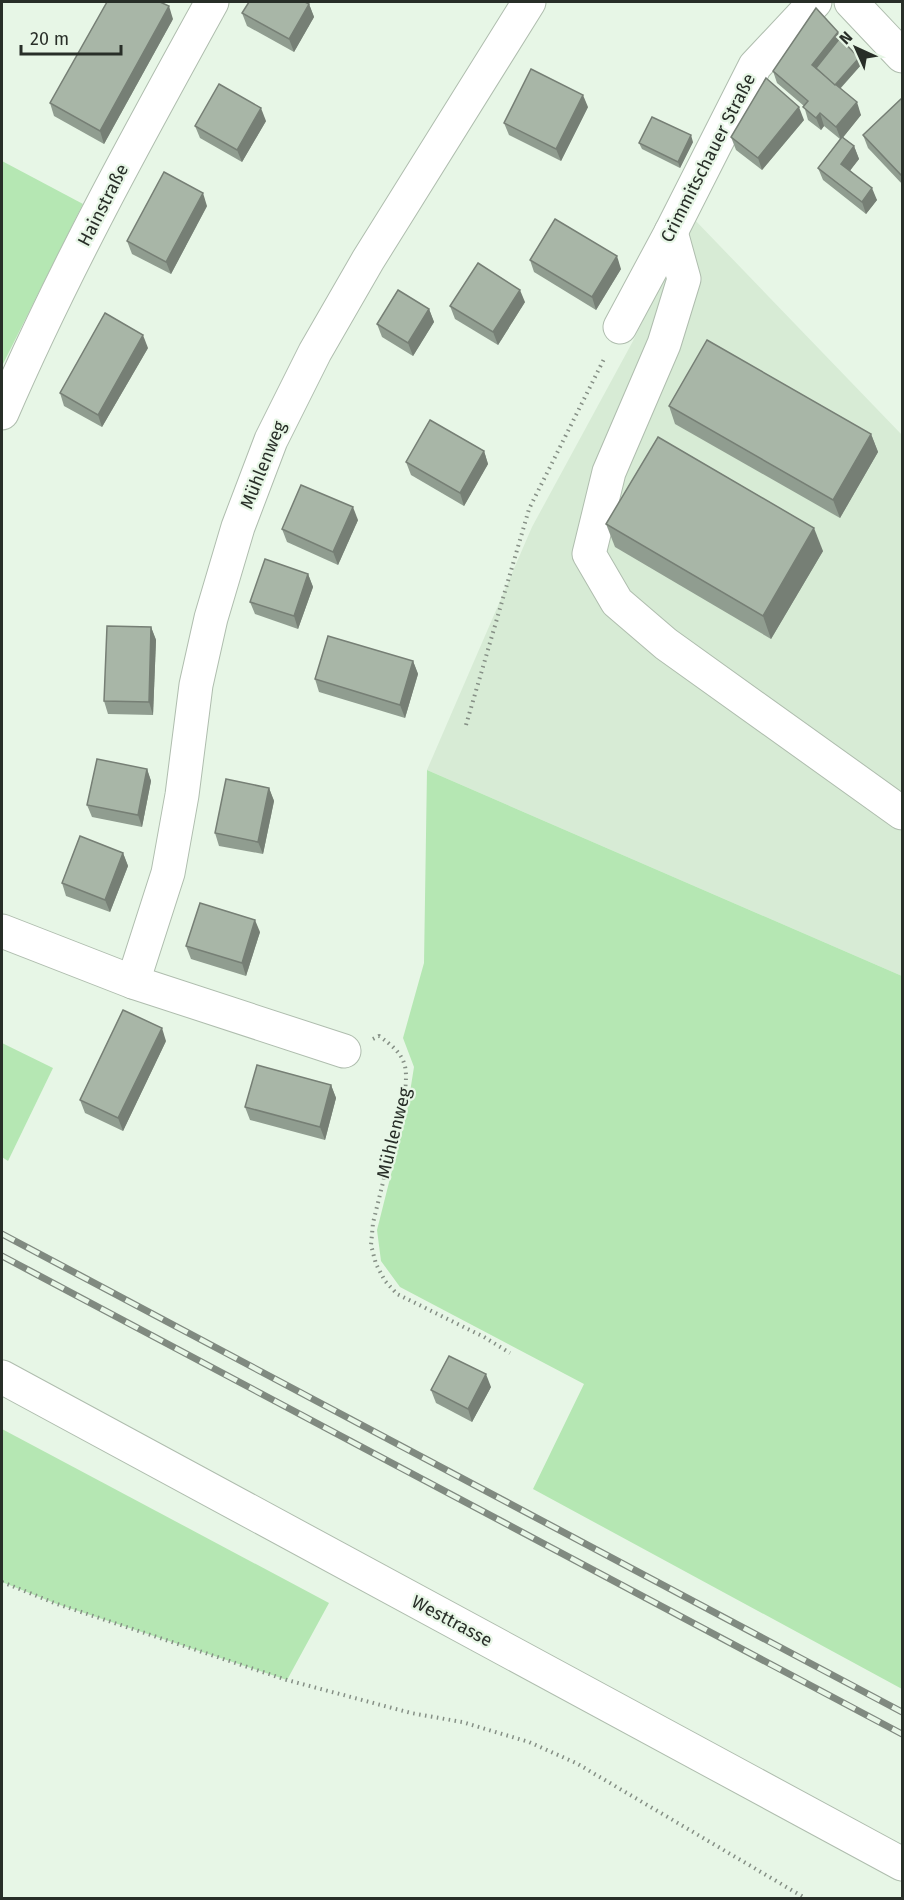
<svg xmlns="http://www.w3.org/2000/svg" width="904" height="1900" viewBox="0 0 904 1900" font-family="'Fira Sans',sans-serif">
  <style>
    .built { fill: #d7ebd5 }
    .green { fill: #b5e7b3 }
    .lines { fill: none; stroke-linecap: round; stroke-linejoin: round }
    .minor-casing { stroke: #afbdae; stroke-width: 35 }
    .major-casing { stroke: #afbdae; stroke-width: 35 }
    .path { stroke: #858f85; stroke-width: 4; stroke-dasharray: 1.5 4.5; stroke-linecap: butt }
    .minor { stroke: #fff; stroke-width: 33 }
    .major { stroke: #fff; stroke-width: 33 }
    .rail-casing { stroke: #808a80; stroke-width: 7 }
    .rail { stroke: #e7f6e6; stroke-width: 4.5; stroke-dasharray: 14; stroke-linecap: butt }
    .wall { fill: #909d90 }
    .shaded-wall { fill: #767f75 }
    .building { fill: #a8b6a7; stroke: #767f75; stroke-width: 1.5 }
    .labels { text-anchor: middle; stroke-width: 4.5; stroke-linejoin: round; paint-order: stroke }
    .street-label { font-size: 18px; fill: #282e28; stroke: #e7f6e6 }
  </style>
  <rect width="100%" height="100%" fill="#e7f6e6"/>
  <polygon class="built" points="692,217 902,435 902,976 427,770 532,527 633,341"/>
  <g class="green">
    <polygon points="2,161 83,204 2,366"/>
    <polygon points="427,770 902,976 902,1689 533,1489 584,1384 400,1287 381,1261 377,1230 407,1111 414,1067 403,1038 424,963"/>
    <polygon points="2,1043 53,1068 8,1161 2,1157"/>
    <polygon points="2,1429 329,1603 287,1680 57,1604 2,1582"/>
  </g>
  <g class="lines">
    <g class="minor-casing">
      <g id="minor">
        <polyline points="851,2 902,56"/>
        <polyline points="671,232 684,279 664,344 609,472 589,554 617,602 666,644 902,813"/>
        <polyline points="620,327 671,232 755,66 815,2"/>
        <path d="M2 413C63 272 138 136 212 2"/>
        <polyline points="2,931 133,982 344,1051"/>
        <polyline points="133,982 168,873 182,795 196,685 211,618 238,527 271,440 315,352 368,260 529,2"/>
      </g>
    </g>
    <g class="major-casing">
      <polyline id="major" points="2,1377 902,1864"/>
    </g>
    <g class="path">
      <polyline points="466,725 529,509 605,357"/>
      <path d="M373 1039 379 1036C406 1055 409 1065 404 1097L373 1223 371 1245 376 1264 385 1281 397 1294 484 1337 510 1353"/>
      <polyline points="2,1582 57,1604 287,1680 411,1713 462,1722 529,1742 576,1763 805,1898"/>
    </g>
    <use href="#minor" class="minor"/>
    <use href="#major" class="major"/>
    <g class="rail-casing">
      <g id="rail">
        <polyline points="2,1234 902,1712"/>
        <polyline points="2,1256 902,1734"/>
      </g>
    </g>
    <use href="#rail" class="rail"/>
  </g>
  <g class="wall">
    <polygon points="309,4 314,17 294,52 247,26 242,13"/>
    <polygon points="173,19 104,144 54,116 50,103"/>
    <polygon points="840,38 861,65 840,89 861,115 843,137 854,146 859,159 850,170 877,200 866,214 823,180 818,168 840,139 824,126 821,130 808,120 804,106 777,83 773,71"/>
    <polygon points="903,98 903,185 868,148 863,135"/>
    <polygon points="588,107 561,161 509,135 504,123"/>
    <polygon points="804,120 762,170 736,150 731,137"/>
    <polygon points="266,121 242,162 200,138 195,126"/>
    <polygon points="693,142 680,168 642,149 639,143"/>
    <polygon points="207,206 171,274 132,254 127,241"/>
    <polygon points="530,260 621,269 596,310 534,272"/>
    <polygon points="525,302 498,345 455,319 450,306"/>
    <polygon points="429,309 434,322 413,356 382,337 377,324"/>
    <polygon points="148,348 102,427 64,406 60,393"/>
    <polygon points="669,406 871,434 878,452 840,518 675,424"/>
    <polygon points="484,451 488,464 464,506 411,475 406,462"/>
    <polygon points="358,520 338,565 287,542 282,529"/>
    <polygon points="606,524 823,551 771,639 615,547"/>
    <polygon points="308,574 313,587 298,629 255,614 250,602"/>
    <polygon points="151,627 156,640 153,715 108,714 104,701"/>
    <polygon points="413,661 418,674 405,718 319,692 315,679"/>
    <polygon points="147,769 151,781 142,827 92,817 87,805"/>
    <polygon points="269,788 274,801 263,854 219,846 215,833"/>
    <polygon points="123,853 128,866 110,912 66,896 62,883"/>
    <polygon points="260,932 246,976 191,959 186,946"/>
    <polygon points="166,1041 123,1131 85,1113 80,1100"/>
    <polygon points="331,1085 336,1098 325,1140 250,1120 245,1107"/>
    <polygon points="491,1387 472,1422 436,1403 431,1390"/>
  </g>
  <g class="shaded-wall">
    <polygon points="309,4 314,17 294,52 289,39"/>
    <polygon points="169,6 173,19 104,144 100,131"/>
    <polygon points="838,32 843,45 818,75 812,65"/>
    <polygon points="859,58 861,65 835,94 833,87"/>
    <polygon points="583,95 588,107 561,161 556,149"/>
    <polygon points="857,102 861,115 841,140 836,127"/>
    <polygon points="799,107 804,120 762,170 758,158"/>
    <polygon points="261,108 266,121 242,162 237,150"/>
    <polygon points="820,113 824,126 821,130 816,118"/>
    <polygon points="691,135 693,142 680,168 678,162"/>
    <polygon points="854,146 859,159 846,176 841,164"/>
    <polygon points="872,188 877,200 866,214 862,202"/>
    <polygon points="203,193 207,206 171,274 166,262"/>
    <polygon points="617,256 621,269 596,310 592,297"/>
    <polygon points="520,290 525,302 498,345 493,332"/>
    <polygon points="429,309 434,322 413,356 408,343"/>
    <polygon points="143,335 148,348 102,427 98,415"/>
    <polygon points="871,434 878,452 840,518 833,500"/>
    <polygon points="484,451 488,464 464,506 460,493"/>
    <polygon points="353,507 358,520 338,565 333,552"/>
    <polygon points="814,528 823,551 771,639 763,616"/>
    <polygon points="308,574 313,587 298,629 294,616"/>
    <polygon points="151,627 156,640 153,715 149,702"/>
    <polygon points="413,661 418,674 405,718 400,705"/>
    <polygon points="147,769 151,781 142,827 138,815"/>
    <polygon points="269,788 274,801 263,854 258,842"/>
    <polygon points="123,853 128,866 110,912 105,900"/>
    <polygon points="255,920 260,932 246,976 242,963"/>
    <polygon points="162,1028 166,1041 123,1131 118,1118"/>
    <polygon points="331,1085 336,1098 325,1140 320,1127"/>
    <polygon points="486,1374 491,1387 472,1422 468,1409"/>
  </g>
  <g class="building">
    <polygon points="107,2 160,2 169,6 100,131 50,103"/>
    <polygon points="249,2 305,2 309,4 289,39 242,13"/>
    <polygon points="816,8 838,32 812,65 857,102 836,127 820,113 816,118 803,107 808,101 773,71"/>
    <polygon points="840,38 859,58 835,85 816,68"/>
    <polygon points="531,69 583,95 556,149 504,123"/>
    <polygon points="766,78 799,107 758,158 731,137"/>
    <polygon points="219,84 261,108 237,150 195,126"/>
    <polygon points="902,98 903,98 903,177 863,135"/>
    <polygon points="652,117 691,135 678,162 639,143"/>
    <polygon points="842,137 854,146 841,164 872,188 862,202 818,168"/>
    <polygon points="164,172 203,193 166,262 127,241"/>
    <polygon points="555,219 617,256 592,297 530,260"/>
    <polygon points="478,263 520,290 493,332 450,306"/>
    <polygon points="398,290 429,309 408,343 377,324"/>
    <polygon points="105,313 143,335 98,415 60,393"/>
    <polygon points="707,340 871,434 833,500 669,406"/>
    <polygon points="430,420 484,451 460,493 406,462"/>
    <polygon points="658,437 814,528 763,616 606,524"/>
    <polygon points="301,485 353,507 333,552 282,529"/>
    <polygon points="265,559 308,574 294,616 250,602"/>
    <polygon points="107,626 151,627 149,702 104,701"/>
    <polygon points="328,636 413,661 400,705 315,679"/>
    <polygon points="97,759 147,769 138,815 87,805"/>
    <polygon points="226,779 269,788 258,842 215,833"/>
    <polygon points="80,836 123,853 105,900 62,883"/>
    <polygon points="200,903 255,920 242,963 186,946"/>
    <polygon points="123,1010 162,1028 118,1118 80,1100"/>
    <polygon points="257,1065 331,1085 320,1127 245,1107"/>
    <polygon points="449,1356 486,1374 468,1409 431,1390"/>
  </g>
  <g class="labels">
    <g class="street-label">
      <text transform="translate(708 158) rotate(-63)" y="6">Crimmitschauer Straße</text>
      <text transform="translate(103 205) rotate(-63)" y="6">Hainstraße</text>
      <text transform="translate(263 465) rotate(-68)" y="6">Mühlenweg</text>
      <text transform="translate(394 1133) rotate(-76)" y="6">Mühlenweg</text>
      <text transform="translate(452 1621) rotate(28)" y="6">Westtrasse</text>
    </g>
  </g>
  <rect width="904" height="1900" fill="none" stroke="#282e28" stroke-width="6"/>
  <g transform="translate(856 48) rotate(315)" stroke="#e7f6e6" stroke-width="4.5" paint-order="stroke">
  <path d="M0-4.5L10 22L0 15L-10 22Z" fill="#282e28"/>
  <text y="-9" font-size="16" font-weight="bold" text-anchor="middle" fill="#282e28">N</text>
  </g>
  <path d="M21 45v9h100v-9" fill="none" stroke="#282e28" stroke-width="3"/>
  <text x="30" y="45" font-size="18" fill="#282e28" stroke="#e7f6e6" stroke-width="4.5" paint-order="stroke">20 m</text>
</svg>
